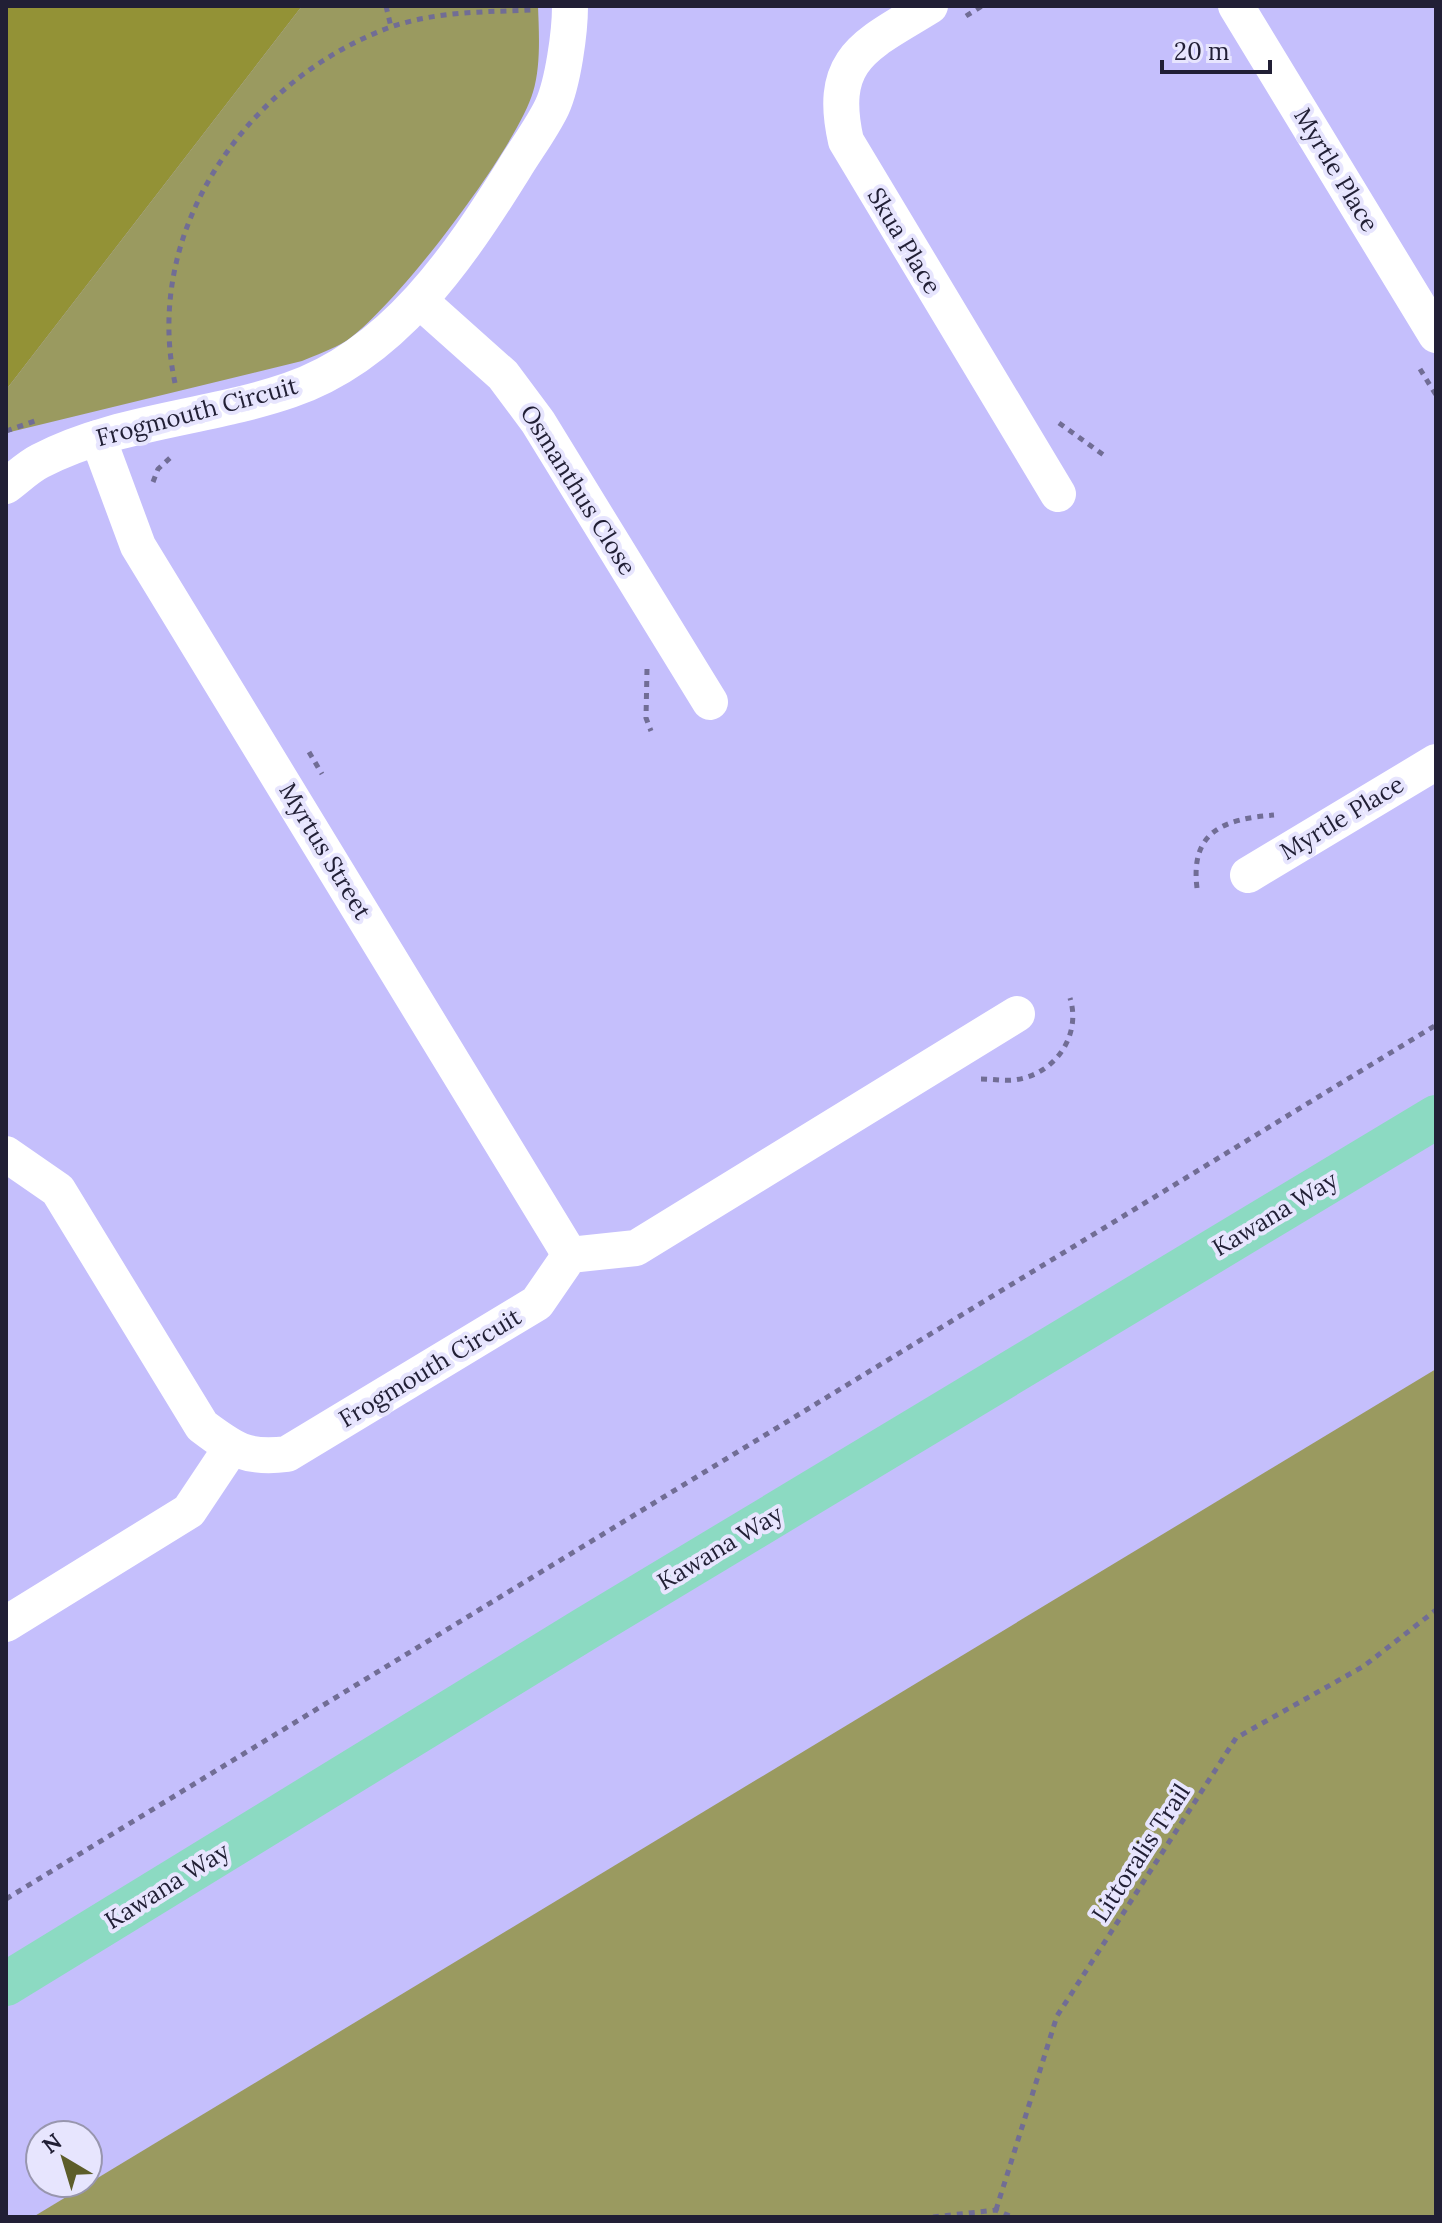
<svg xmlns="http://www.w3.org/2000/svg" width="1442" height="2223" viewBox="0 0 1442 2223" font-family="Lora,serif">
  <style>
    .green { fill: #9a9a60 }
    .forest { fill: #939236 }
    .lines { fill: none; stroke-linecap: round; stroke-linejoin: round }
    .path { stroke: #716d95; stroke-width: 5; stroke-dasharray: 6 6; stroke-linecap: butt }
    .minor { stroke: #fff; stroke-width: 36 }
    .primary { stroke: #8cdac2; stroke-width: 44 }
    .labels { text-anchor: middle; stroke-width: 8; stroke-linejoin: round; paint-order: stroke }
    .street-label { font-size: 24px; fill: #211f35; stroke: #e7e5fe }
  </style>
  <rect width="100%" height="100%" fill="#c5bffc"/>
  <g class="green">
    <path d="M302 6H538C539 33 541 66 533 92 516 149 396 307 346 341 333 349 316 355 302 361L6 433V390Z"/>
    <polygon points="1436,1369 1436,2217 33,2217"/>
  </g>
  <polygon class="forest" points="6,6 302,6 6,390"/>
  <g class="lines">
    <g class="path">
      <polyline points="386,6 391,27"/>
      <polyline points="966,16 982,6"/>
      <polyline points="1420,369 1436,395"/>
      <path d="M175 383C142 230 247 81 388 28 435 11 485 12 533 10"/>
      <polyline points="1059,423 1105,456"/>
      <polyline points="6,431 35,421"/>
      <polyline points="153,482 158,469 170,458"/>
      <polyline points="647,669 646,718 651,731"/>
      <polyline points="309,752 322,774"/>
      <path d="M1197 888C1190 831 1224 819 1274 815"/>
      <path d="M981 1079C992 1079 1003 1081 1013 1080 1054 1076 1082 1036 1070 998"/>
      <polyline points="6,1899 1436,1025"/>
      <polyline points="996,2210 1057,2016 1236,1738 1364,1666 1436,1610"/>
      <polyline points="933,2217 996,2210 1012,2217"/>
    </g>
    <g class="minor">
      <path d="M930 6C867 45 827 57 846 141L1058 494"/>
      <polyline points="1236,6 1436,335"/>
      <polyline points="420,301 503,375 538,422 710,702"/>
      <polyline points="98,438 138,546 570,1255"/>
      <path d="M6 486C17 478 28 467 40 461 117 421 209 418 290 390 393 355 459 257 514 169 526 149 542 128 552 107 563 83 570 32 570 6"/>
      <polyline points="1248,875 1436,762"/>
      <path d="M6 1154 58 1190 202 1426C234 1450 246 1459 287 1454L537 1303 570 1255 636 1248 1017 1014"/>
      <polyline points="6,1624 189,1511 231,1448"/>
    </g>
    <polyline class="primary" points="6,1984 585,1629 1436,1117"/>
  </g>
  <g class="labels">
    <g class="street-label">
      <text transform="translate(1336 170) rotate(59)" y="8">Myrtle Place</text>
      <text transform="translate(904 241) rotate(59)" y="8">Skua Place</text>
      <text transform="translate(197 412) rotate(-15)" y="8">Frogmouth Circuit</text>
      <text transform="translate(578 490) rotate(58)" y="8">Osmanthus Close</text>
      <text transform="translate(1342 818) rotate(-31)" y="8">Myrtle Place</text>
      <text transform="translate(325 851) rotate(59)" y="8">Myrtus Street</text>
      <text transform="translate(1275 1214) rotate(-31)" y="8">Kawana Way</text>
      <text transform="translate(430 1368) rotate(-31)" y="8">Frogmouth Circuit</text>
      <text transform="translate(720 1548) rotate(-31)" y="8">Kawana Way</text>
      <text transform="translate(1141 1853) rotate(-57)" y="8">Littoralis Trail</text>
      <text transform="translate(167 1886) rotate(-32)" y="8">Kawana Way</text>
    </g>
  </g>
  <rect width="1442" height="2223" fill="none" stroke="#211f35" stroke-width="16"/>
  <g transform="translate(64 2159) rotate(322)"><circle r="38" fill="#e7e5fe" stroke="#9896ae" stroke-width="2"/>
  <path d="M0-6L14 30L0 20L-14 30Z" fill="#5d5d2a"/>
  <text y="-12" font-size="22" font-weight="bold" text-anchor="middle" fill="#211f35">N</text>
  </g>
  <path d="M1162 60v12h108v-12" fill="none" stroke="#211f35" stroke-width="4"/>
  <text x="1174" y="60" font-size="24" fill="#211f35" stroke="#e7e5fe" stroke-width="6" paint-order="stroke">20 m</text>
</svg>
